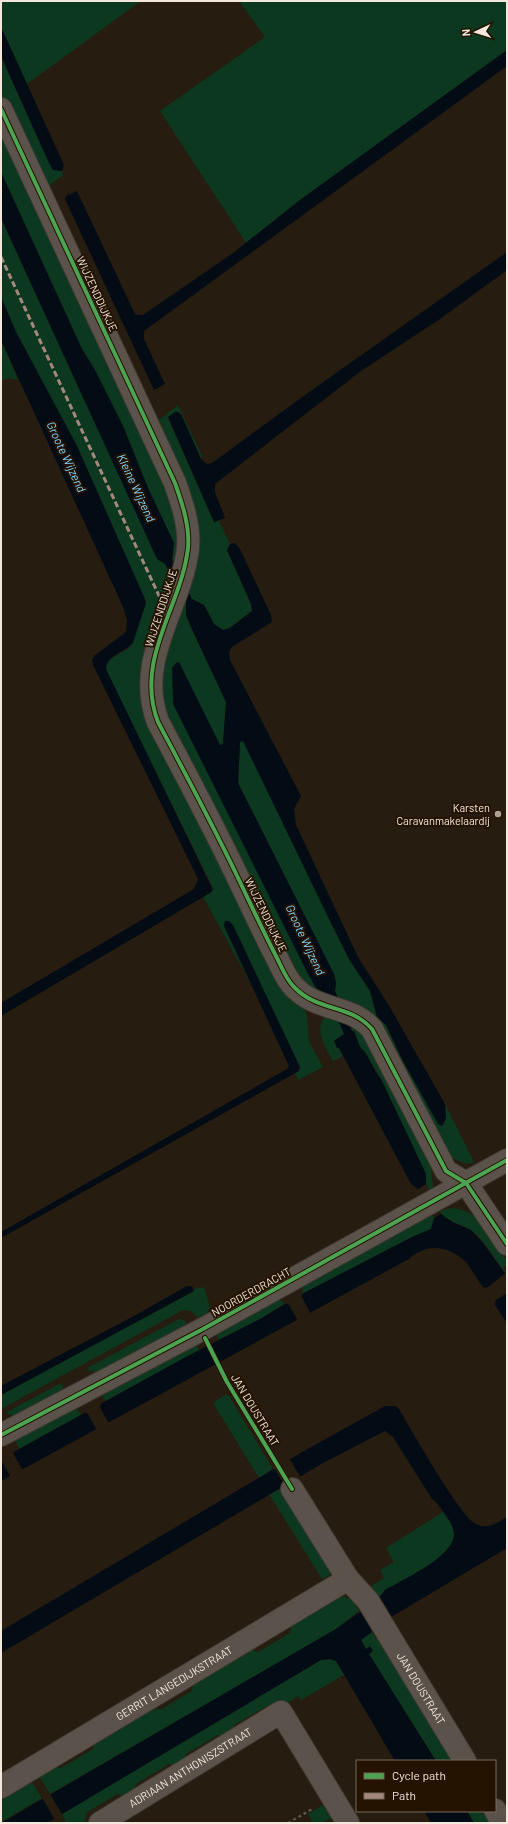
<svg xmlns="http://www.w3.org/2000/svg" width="508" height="1824" viewBox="0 0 508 1824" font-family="Barlow,sans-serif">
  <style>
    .green { fill: #0b381f }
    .water { fill: #030c15 }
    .pier { fill: #261c10 }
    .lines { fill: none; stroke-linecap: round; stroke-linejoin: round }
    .street-casing { stroke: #403931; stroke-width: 24 }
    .secondary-casing { stroke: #403931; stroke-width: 24 }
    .path { stroke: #5d554c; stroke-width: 2.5; stroke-dasharray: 3 3; stroke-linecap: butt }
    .street { stroke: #5b534b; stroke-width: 22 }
    .secondary { stroke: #5b534b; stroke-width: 22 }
    .quiet { stroke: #a5887d; stroke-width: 3; stroke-dasharray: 6 3; stroke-linecap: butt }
    .cycleway-casing { stroke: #241301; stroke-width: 6 }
    .cycleway { stroke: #4ca352; stroke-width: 4 }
    .poi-dot { fill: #aca195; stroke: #241301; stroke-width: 1.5 }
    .labels { text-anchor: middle; stroke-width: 4; stroke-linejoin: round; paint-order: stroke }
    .street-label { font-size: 11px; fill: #f4e8dc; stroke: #241301 }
    .poi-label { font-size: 11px; fill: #f4e8dc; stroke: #241301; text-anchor: end }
    .water-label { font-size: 12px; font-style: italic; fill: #81d3ff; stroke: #241301 }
  </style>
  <rect width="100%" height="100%" fill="#261c10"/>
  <g class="green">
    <polygon points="1,1 141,1 27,84 1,27"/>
    <polygon points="239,1 507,1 507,50 300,200 246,243 160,111 265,37"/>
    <polygon points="1,56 49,163 59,171 62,171 63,175 45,189 1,93"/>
    <polygon points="1,135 12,152 96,329 181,523 176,569 172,560 174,543 148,488 123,426 95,370 82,349 1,172"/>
    <polygon points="1,218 81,393 173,578 144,674 304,1008 307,1016 309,1041 323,1067 298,1080 270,1018 203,897 210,893 213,888 107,673 106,665 109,660 129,648 146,603 77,446 16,332 1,297"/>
    <polygon points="1,340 18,380 9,378 1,381"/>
    <polygon points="178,405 202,456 201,459 181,414 168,418 214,522 219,521 230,544 227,550 251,604 252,611 229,628 223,630 214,624 204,605 192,599 186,586 193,563 158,428 162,425 159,420"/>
    <polygon points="182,595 186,602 190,625 226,702 223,744 220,746 211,726 280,917 316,988 327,994 330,1000 297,980 161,707 158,672"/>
    <polygon points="244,741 349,959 370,991 377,1017 386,1025 403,1061 446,1118 445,1104 474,1162 467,1164 452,1158 341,1003 335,991 336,983 334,974 238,783 240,742"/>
    <path d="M326 1015 338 1019 344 1034 334 1041 343 1056 333 1061C325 1046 313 1030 326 1015Z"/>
    <polygon points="348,1022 362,1030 431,1165 433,1187 430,1191 426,1184 426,1174 381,1079 365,1052 360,1047 354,1031 352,1031"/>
    <path d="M451 1208C480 1209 493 1239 507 1261V1264L503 1267 506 1274C495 1260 485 1240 471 1230 462 1223 445 1223 440 1211Z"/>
    <polygon points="432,1214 434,1218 431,1229 412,1237 302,1294 303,1285"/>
    <polygon points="204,1287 210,1307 207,1313 198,1318 191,1311 183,1310 1,1409 1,1395 194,1291 194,1289"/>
    <polygon points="278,1299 285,1303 262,1318 218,1340 217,1333"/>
    <polygon points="179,1319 184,1320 187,1324 98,1373 88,1370 87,1368"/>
    <polygon points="196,1344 199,1350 105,1401 102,1394"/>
    <polygon points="61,1383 65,1391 17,1417 8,1414 7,1412"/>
    <polygon points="225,1395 229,1396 273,1469 259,1478 213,1403"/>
    <polygon points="74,1409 77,1409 81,1415 19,1449 15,1440"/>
    <polygon points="284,1486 332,1574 322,1579 269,1494"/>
    <path d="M443 1512C448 1519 454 1526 454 1534 455 1556 399 1583 382 1594L379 1598 371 1586 384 1578 380 1570 394 1562 386 1548Z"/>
    <path d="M338 1596C353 1598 352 1600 359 1611L336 1629 50 1794 38 1774 52 1766 61 1768 93 1749 95 1740 151 1707 160 1710 192 1691 193 1682 249 1649 258 1652 290 1633 292 1624Z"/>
    <polygon points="372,1632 376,1639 377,1639 454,1761 436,1761 369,1654 373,1651 366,1649 361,1640"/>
    <polygon points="330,1659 336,1661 344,1675 301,1700 298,1696 287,1704 268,1708 267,1706 234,1725 233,1736 228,1739 218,1735 186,1754 184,1764 179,1768 169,1764 136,1784 134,1794 129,1797 120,1795 119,1793 86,1813 85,1823 66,1822 62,1814 321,1660"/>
    <polygon points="30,1779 42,1798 1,1822 1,1796"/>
    <polygon points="323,1805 329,1815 333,1813 333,1817 322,1823 313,1823 308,1814"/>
    <polygon points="467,1811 480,1811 483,1815 487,1814 492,1823 474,1823"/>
  </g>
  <g class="water">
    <polygon points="1,27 64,165 62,171 53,170 49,163 1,56"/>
    <polygon points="507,50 507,66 144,331 144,339 165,384 154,390 65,199 66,196 77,191 134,312 136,315 143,315 233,253 300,200"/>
    <polygon points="1,172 82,349 95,370 123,426 148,488 174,543 172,560 192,599 204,605 214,624 223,630 230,628 252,611 251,604 227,550 230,544 235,543 240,549 271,615 272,622 232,647 229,652 230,660 301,796 294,809 296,825 358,957 388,1004 445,1104 446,1118 443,1125 441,1126 438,1124 403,1061 386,1025 377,1017 370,991 349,959 330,921 243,741 240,742 238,783 334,974 336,983 335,991 352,1031 354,1031 360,1047 365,1052 377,1074 381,1079 426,1174 426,1184 418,1189 411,1184 339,1048 337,1048 334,1041 344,1034 327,994 316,988 307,972 173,704 172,668 176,663 179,662 220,745 223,744 226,702 190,625 186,615 186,602 165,564 157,559 1,218"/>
    <polygon points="507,252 507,270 440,319 361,371 215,484 215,492 225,518 214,522 168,417 176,411 181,414 201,459 207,464 212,463 305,395"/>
    <path d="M1 297 16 332 77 446 145 599 146 603 133 643C125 652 106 656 106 669L213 890 210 893 1 1016V1003L194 889 198 879 93 665 92 660 94 656 126 632 127 620 123 607 1 340Z"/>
    <polygon points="225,921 229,921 233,925 300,1067 299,1071 1,1238 1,1232 287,1069 289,1066 224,926"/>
    <path d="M441 1214 454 1223 471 1230 483 1243 507 1276V1323L466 1262C454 1251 436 1243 419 1252 415 1254 411 1256 409 1259L1 1481V1459L184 1358 262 1318 302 1294 412 1237 431 1229 434 1218Z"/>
    <polygon points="187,1286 192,1286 194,1291 1,1395 1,1386 134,1316"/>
    <path d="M385 1406H396L399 1409C411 1429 460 1517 476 1524 487 1530 497 1523 507 1517V1548L371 1629 372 1632 361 1640 366 1649 370 1646 373 1651 369 1654 436 1761H395L336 1661 330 1659 321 1660 47 1823H1L336 1629 379 1598 385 1590C402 1580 456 1556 454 1533 452 1521 442 1510 435 1501L432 1499 393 1437 385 1431 323 1463 1 1653V1631L304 1451Z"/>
    <polygon points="424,1811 467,1811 474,1823 431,1823"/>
  </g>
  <g class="pier">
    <polygon points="507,1272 507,1293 496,1300 494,1307 481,1288 488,1287"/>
    <polygon points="302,1292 302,1297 311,1315 298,1321 289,1305 284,1302"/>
    <polygon points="101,1401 100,1407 109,1424 97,1431 88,1414 83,1411"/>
    <polygon points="13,1450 13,1453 23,1471 11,1478 1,1460 1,1457"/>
    <polygon points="289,1458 301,1478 286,1487 273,1467"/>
    <polygon points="49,1792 63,1816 55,1820 41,1796"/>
  </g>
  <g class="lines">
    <g class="street-casing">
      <g id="street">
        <path d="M1 109 175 483C182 503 190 526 188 548 181 608 134 659 158 722 186 775 214 827 240 882 252 907 264 933 277 958 282 968 286 979 294 987 318 1012 350 1004 372 1029L446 1171 466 1183 507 1244"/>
        <path id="s1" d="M292 1489 348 1579 368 1601 465 1761"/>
        <path id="s2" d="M1 1787 348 1579"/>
        <polyline points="495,1810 503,1823"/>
        <path id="s3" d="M100 1823 281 1712 348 1823"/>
      </g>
    </g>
    <g class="secondary-casing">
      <polyline id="secondary" points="1,1435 203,1329 507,1160"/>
    </g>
    <polyline class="path" points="288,1823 314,1808"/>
    <use href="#street" class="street"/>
    <use href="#secondary" class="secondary"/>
    <polyline class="quiet" points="1,257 168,615"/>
    <g class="cycleway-casing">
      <g id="cycleway">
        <path d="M1 109 175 483C182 503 190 526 188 548 181 608 134 659 158 722 186 775 214 827 240 882 252 907 264 933 277 958 282 968 286 979 294 987 318 1012 350 1004 372 1029L446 1171 466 1183 507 1244"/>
        <polyline points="205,1338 227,1382 292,1489"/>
        <polyline points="1,1435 203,1329 507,1160"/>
      </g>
    </g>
    <use href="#cycleway" class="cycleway"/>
  </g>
  <circle class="poi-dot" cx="498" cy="814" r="4"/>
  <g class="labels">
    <g class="street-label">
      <text transform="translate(97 294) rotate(65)" y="4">WIJZENDDIJKJE</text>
      <text transform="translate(161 608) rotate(-72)" y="4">WIJZENDDIJKJE</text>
      <text transform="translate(266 915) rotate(64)" y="4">WIJZENDDIJKJE</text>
      <text transform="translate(251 1292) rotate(-29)" y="4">NOORDERDRACHT</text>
      <text transform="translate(255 1410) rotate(59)" y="4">JAN DOUSTRAAT</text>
      <text dy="4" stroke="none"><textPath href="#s2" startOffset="202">GERRIT LANGEDIJKSTRAAT</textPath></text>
      <text dy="4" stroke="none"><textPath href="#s1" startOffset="238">JAN DOUSTRAAT</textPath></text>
      <text dy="4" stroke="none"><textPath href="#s3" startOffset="106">ADRIAAN ANTHONISZSTRAAT</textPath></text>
    </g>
    <g class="poi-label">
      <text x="490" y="812">Karsten<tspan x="490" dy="13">Caravanmakelaardij</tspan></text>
    </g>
    <g class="water-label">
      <text transform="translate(66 457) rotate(65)" y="4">Groote Wijzend</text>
      <text transform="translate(136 488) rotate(65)" y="4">Kleine Wijzend</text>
      <text transform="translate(305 940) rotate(65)" y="4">Groote Wijzend</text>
    </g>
  </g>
  <rect width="508" height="1824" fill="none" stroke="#f4e8dc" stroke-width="4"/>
  <rect x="356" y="1760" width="140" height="52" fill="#241301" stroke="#776859"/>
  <rect x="364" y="1773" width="20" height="6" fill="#4ca352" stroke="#776859"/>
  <text x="392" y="1780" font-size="12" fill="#f4e8dc">Cycle path</text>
  <rect x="364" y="1793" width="20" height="6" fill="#a5887d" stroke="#776859"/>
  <text x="392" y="1800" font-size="12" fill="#f4e8dc">Path</text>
  <g transform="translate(476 32) rotate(266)" stroke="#241301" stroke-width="3" paint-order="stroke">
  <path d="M0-3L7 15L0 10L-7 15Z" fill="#f4e8dc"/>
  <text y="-6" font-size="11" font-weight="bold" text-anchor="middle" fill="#f4e8dc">N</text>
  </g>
</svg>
